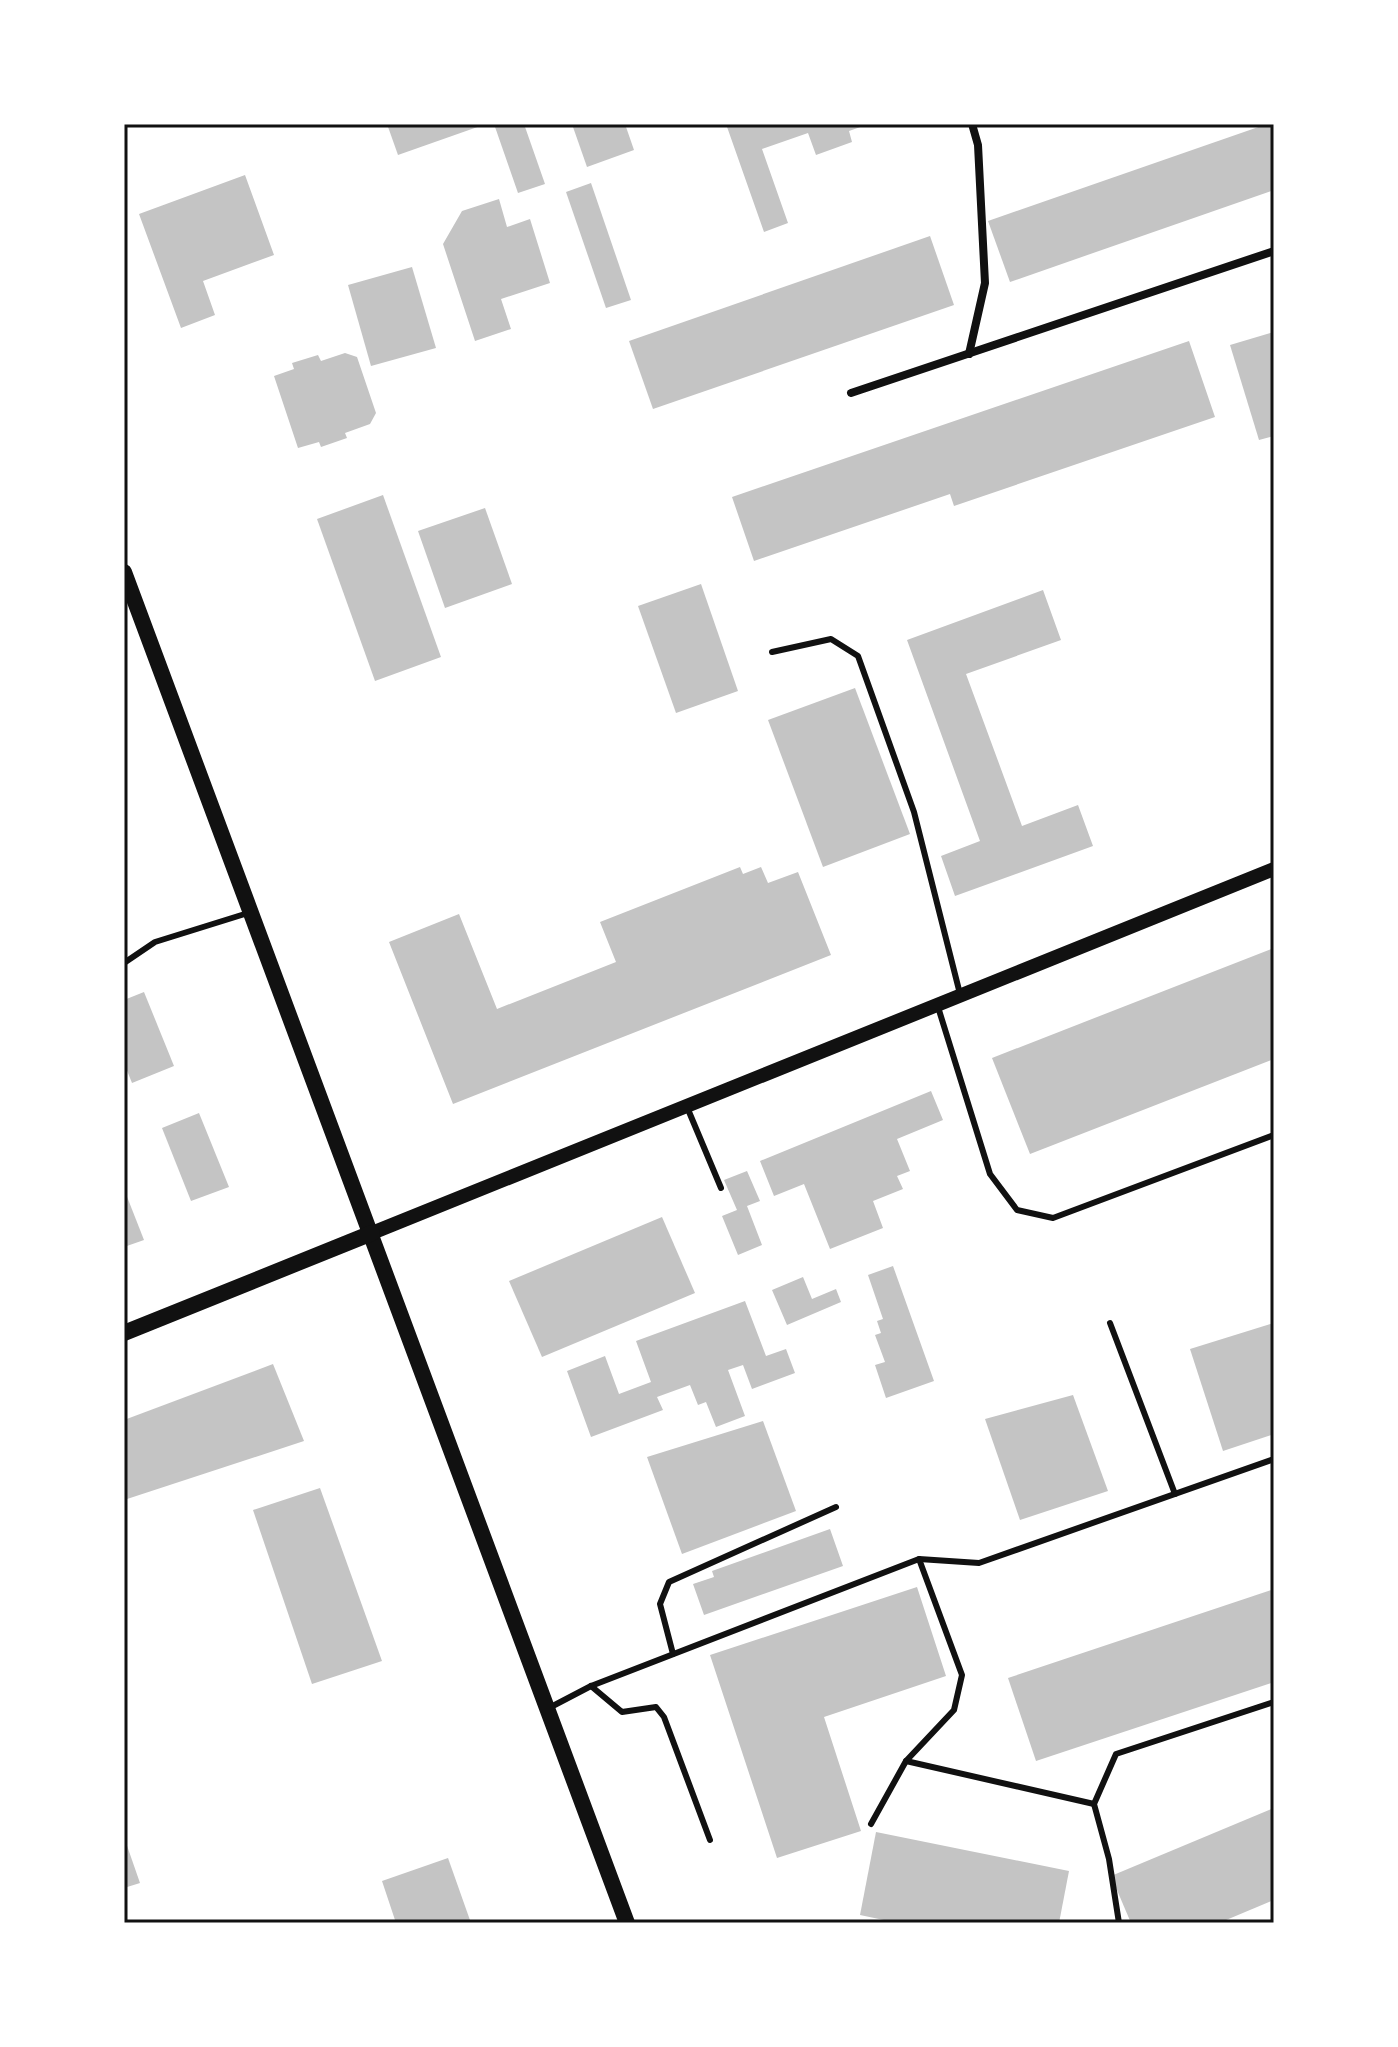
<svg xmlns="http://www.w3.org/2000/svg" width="1398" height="2047" viewBox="0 0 1398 2047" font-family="'PT Sans Narrow',sans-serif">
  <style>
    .building { fill: #c4c4c4 }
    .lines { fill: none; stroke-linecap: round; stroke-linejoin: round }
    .service { stroke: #111; stroke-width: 6 }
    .minor { stroke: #111; stroke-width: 8 }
    .tertiary { stroke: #111; stroke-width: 14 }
    .secondary { stroke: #111; stroke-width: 16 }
    .neatline { fill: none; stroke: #111; stroke-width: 3 }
  </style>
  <rect width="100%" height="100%" fill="#fff"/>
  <g class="building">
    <polygon points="387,124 486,124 398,155"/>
    <polygon points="494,124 524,124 545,184 518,193"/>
    <polygon points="582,124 625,124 634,150 587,167 573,127"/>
    <polygon points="726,124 869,124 849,131 852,142 816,155 808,133 762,149 788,223 764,232"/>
    <polygon points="1267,124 1274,124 1274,190 1010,282 988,221"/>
    <polygon points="245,175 274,255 203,281 215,315 181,328 139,214"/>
    <polygon points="591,183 631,300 606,308 566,192"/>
    <polygon points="499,199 507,227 530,219 550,283 501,299 511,329 475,341 443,244 462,211"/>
    <polygon points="930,236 954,305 653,409 629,341"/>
    <polygon points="412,267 436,348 371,366 348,285"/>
    <polygon points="1274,332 1274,436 1259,440 1230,345"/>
    <polygon points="1189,341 1215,417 954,506 950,494 754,561 732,497"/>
    <polygon points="345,353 357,357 376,413 370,424 345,433 347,438 321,447 319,442 298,448 274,376 294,369 292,363 318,355 321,361"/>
    <polygon points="383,495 441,657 375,681 317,519"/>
    <polygon points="485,508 512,584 445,608 418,531"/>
    <polygon points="701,584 738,691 676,713 638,606"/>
    <polygon points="1043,590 1061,640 966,674 1022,826 1078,805 1093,846 955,896 941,856 980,841 907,640"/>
    <polygon points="855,688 910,834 823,867 768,720"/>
    <polygon points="740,867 743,874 761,867 768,883 798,872 831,955 453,1104 389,942 459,914 497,1009 616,962 600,922"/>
    <polygon points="1274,948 1274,1059 1030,1154 992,1058"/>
    <polygon points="144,992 174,1066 132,1083 124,1063 124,1000"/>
    <polygon points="931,1091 943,1120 897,1139 910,1171 897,1176 903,1189 873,1201 883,1228 830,1249 804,1184 774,1196 760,1161"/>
    <polygon points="199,1113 229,1187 191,1201 162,1128"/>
    <polygon points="747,1171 760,1201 747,1206 762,1245 738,1255 722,1216 737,1210 724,1180"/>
    <polygon points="124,1189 144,1240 124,1247"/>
    <polygon points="662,1217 695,1293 542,1357 509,1281"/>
    <polygon points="893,1266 934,1381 886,1398 875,1365 885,1362 875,1335 881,1333 877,1321 883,1319 868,1275"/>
    <polygon points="803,1277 812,1299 836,1289 841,1302 787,1325 772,1290"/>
    <polygon points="745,1301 766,1356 786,1349 795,1373 752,1389 743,1365 728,1370 745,1416 716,1427 706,1402 698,1405 690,1385 657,1397 663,1410 591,1437 567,1371 605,1356 619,1394 651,1382 636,1341"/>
    <polygon points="1274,1323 1274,1434 1223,1451 1190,1349"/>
    <polygon points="273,1364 304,1441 124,1500 124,1420"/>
    <polygon points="1073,1395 1108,1491 1020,1520 985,1419"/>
    <polygon points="763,1421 796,1511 682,1554 647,1457"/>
    <polygon points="320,1488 382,1661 312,1684 253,1510"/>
    <polygon points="830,1529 843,1566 704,1615 693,1584 714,1577 712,1571"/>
    <polygon points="917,1587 946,1676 824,1717 861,1831 777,1858 710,1655"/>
    <polygon points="1274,1589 1274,1682 1036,1761 1008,1678"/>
    <polygon points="1274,1808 1274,1900 1219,1923 1131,1923 1111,1876"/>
    <polygon points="876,1832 1069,1871 1059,1923 898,1923 860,1915"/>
    <polygon points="124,1837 140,1883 124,1888"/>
    <polygon points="448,1858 471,1923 396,1923 382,1881"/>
  </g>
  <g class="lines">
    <g class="service">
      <polyline points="772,652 831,639 858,656 914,812 960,994"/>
      <polyline points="124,963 155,942 248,913"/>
      <polyline points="938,1007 990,1174 1017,1210 1053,1218 1274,1135"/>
      <polyline points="687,1107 721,1188"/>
      <polyline points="1110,1323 1175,1494"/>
      <polyline points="673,1654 660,1604 669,1582 836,1507"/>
      <polyline points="591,1686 622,1712 656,1707 664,1717 710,1840"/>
      <polyline points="547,1709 591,1686 919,1559 979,1563 1274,1459"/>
      <polyline points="906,1761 1094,1804"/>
      <polyline points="871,1824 906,1761 954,1710 962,1675 919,1559"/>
      <polyline points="1119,1923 1109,1859 1094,1804 1116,1754 1274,1702"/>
    </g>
    <g class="minor">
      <polyline points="969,354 985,283 978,145 972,124"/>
      <polyline points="851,393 1274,251"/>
    </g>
    <polyline class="tertiary" points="372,1233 1274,869"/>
    <g class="secondary">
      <polyline points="124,572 627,1923"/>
      <polyline points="124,1333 372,1233"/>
    </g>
  </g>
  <rect width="1398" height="2047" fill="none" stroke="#ffffff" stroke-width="252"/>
  <rect x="126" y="126" width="1146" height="1795" class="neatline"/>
</svg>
